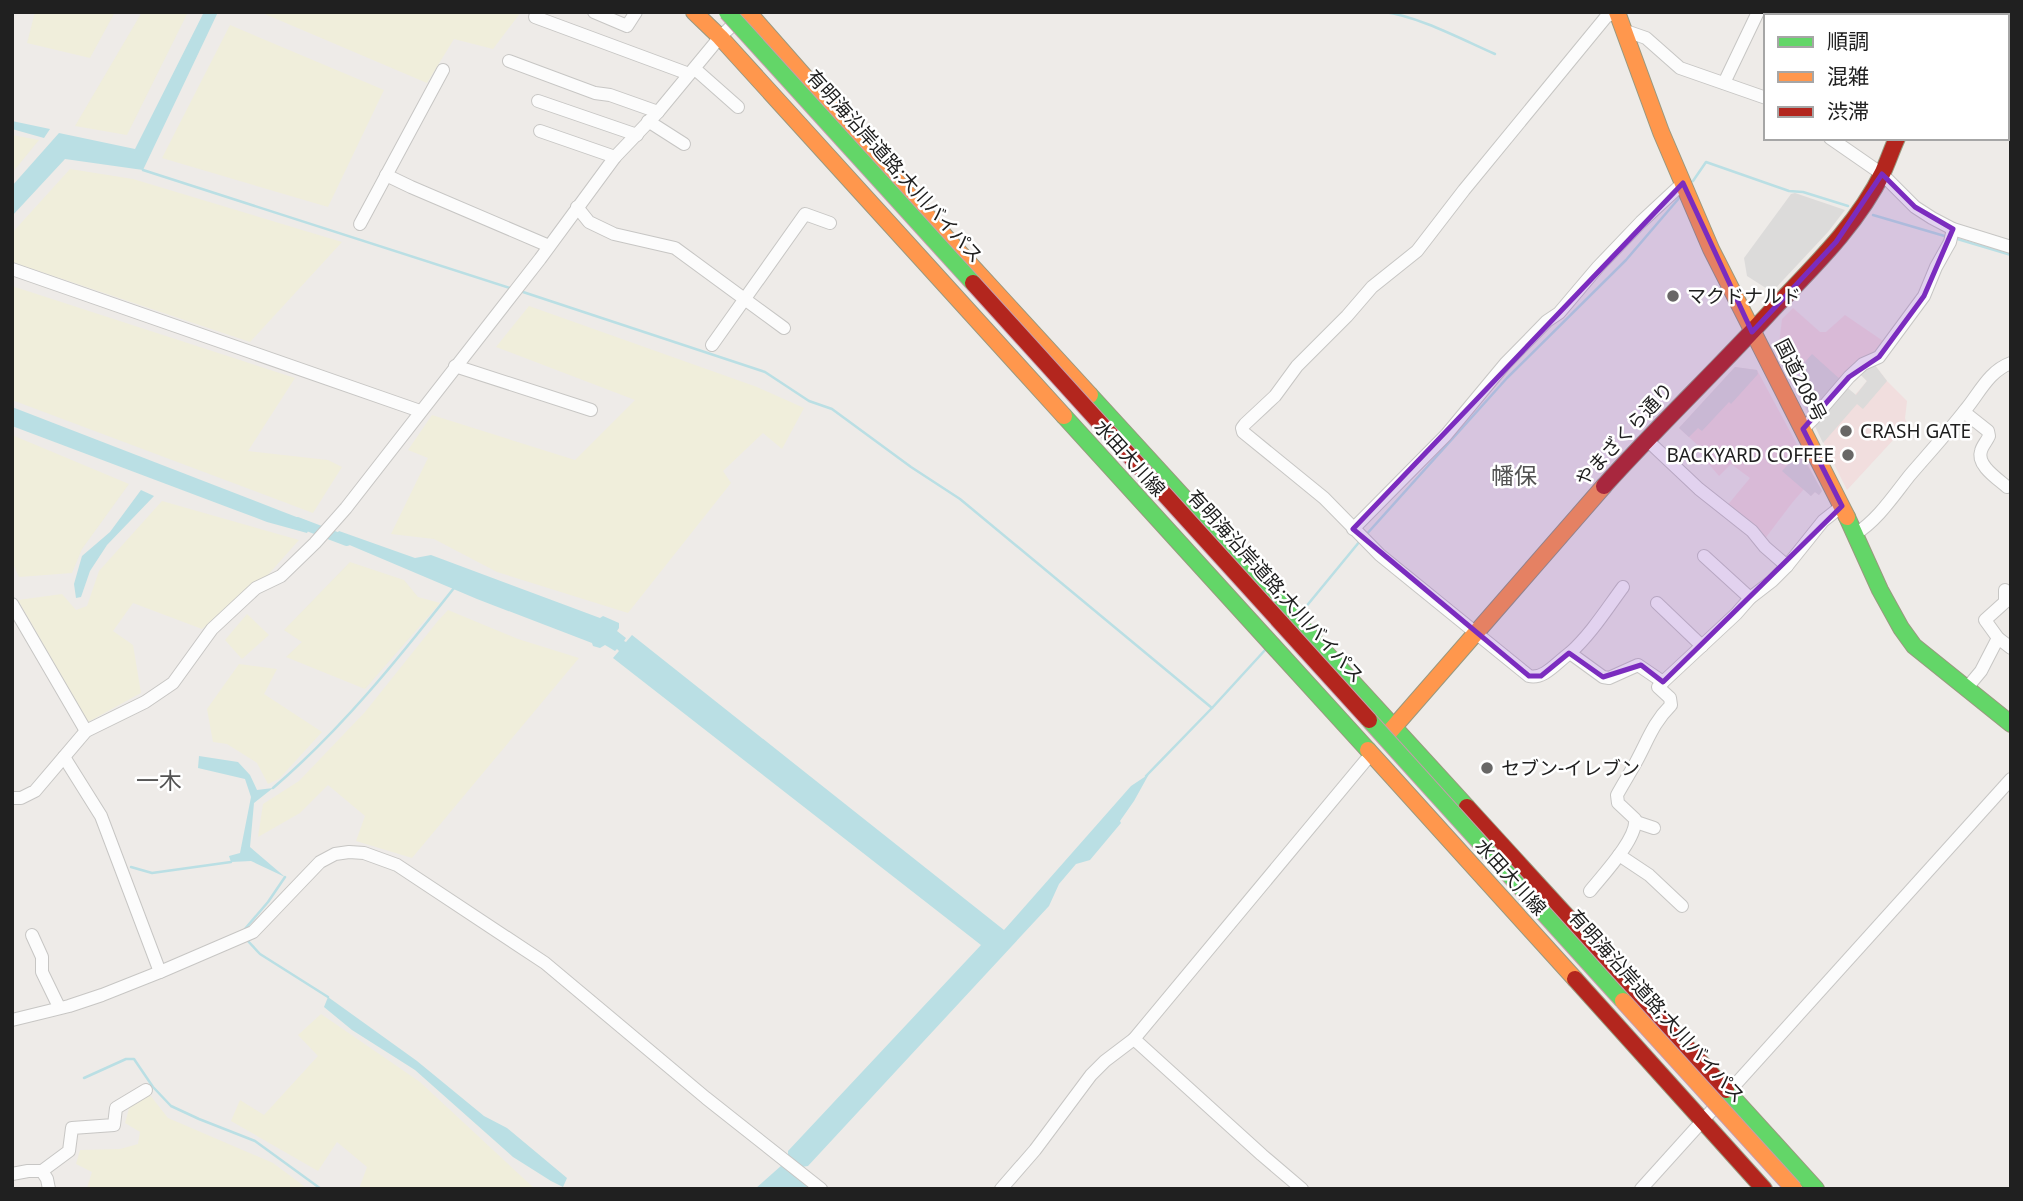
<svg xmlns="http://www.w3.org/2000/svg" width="2023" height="1201" viewBox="0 0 2023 1201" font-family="'Noto Sans','Noto Sans JP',sans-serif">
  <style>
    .commercial { fill: #f1dede }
    .religious { fill: #dcdbda }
    .farmland { fill: #f0eedb }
    .water { fill: #badfe4 }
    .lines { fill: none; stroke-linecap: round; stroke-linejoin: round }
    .stream { stroke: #badfe4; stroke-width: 2.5 }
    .canal { stroke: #badfe4; stroke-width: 10 }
    .street-casing { stroke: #c7c6c4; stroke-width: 14 }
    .fast-casing { stroke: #99987f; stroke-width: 18 }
    .slow-casing { stroke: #99987f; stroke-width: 18 }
    .jam-casing { stroke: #99987f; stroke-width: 18 }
    .street { stroke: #fcfcfc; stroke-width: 12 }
    .fast { stroke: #63d668; stroke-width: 16 }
    .slow { stroke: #ff974d; stroke-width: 16 }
    .jam { stroke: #b3261e; stroke-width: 16 }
    .fast-bridge-casing { stroke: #c69dad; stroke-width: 18; stroke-linecap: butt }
    .slow-bridge-casing { stroke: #c69dad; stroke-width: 18; stroke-linecap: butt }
    .jam-bridge-casing { stroke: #c69dad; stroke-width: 18; stroke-linecap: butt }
    .fast-bridge { stroke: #63d668; stroke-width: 16 }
    .slow-bridge { stroke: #ff974d; stroke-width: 16 }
    .jam-bridge { stroke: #b3261e; stroke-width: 16 }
    .marked { fill: #7b2cbf; fill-opacity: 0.2; stroke: #7b2cbf; stroke-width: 5; stroke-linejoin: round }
    .poi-dot { fill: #686766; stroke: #fff; stroke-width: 2.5 }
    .labels { text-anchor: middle; stroke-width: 5; stroke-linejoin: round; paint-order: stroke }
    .street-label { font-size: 19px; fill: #202020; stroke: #fff }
    .poi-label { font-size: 19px; fill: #202020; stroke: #fff; text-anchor: start }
    .quarter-label { font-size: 23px; fill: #535353; stroke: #fff }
  </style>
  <rect width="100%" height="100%" fill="#eeebe8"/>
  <g class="commercial">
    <polygon points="1793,308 1820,332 1826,332 1845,315 1886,343 1841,383 1855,395 1867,381 1857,371 1874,364 1887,381 1907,401 1905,418 1907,425 1847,490 1778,352 1782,319"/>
    <polygon points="1735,367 1757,370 1822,491 1819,495 1815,492 1811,496 1804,489 1792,503 1764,540 1726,507 1750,478 1731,464 1719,476 1700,454 1703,450 1679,428"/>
  </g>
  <g class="religious">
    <polygon points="1795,193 1845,210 1828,232 1772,292 1747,276 1744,258 1791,194"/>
    <polygon points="1812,354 1842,381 1811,419 1791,378"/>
    <polygon points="1874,364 1887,381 1863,409 1857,404 1823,443 1813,422 1844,385 1856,395 1867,381 1857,371"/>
    <polygon points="1735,367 1757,370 1758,374 1731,404 1729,402 1702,431 1698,428 1689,437 1679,428"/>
    <polygon points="1800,452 1822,491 1819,495 1815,492 1811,496 1782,471"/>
  </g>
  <g class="farmland">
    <polygon points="35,12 115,12 90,58 27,43"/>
    <polygon points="142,12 188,12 127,135 75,126"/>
    <polygon points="260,12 521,12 493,49 454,39 427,83"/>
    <polygon points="230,25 384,90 328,207 162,158"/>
    <polygon points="12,135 39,140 12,173"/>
    <polygon points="70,169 133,179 342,242 250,342 12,262 12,233"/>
    <polygon points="12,286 295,378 248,451 328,460 342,467 313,513 12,400"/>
    <polygon points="529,306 757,387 804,408 782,449 763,433 723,471 731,483 628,613 497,572 434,539 391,534 428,458 408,450 432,415 575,460 635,400 496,347"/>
    <polygon points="12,435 129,484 82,549 72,573 19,577 12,561"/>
    <polygon points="162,501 299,540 267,576 202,629 133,603 113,631 133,645 141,693 88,722 18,600 62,594 76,610 87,606 99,571"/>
    <polygon points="350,562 404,580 418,597 440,603 365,689 286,657 302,642 284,630"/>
    <polygon points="448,610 518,639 579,658 412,858 356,841 365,816 328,785 300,813 258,837 263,804 299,781 365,712 437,622"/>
    <polygon points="247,614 269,635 242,659 225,640"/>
    <polygon points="239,664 277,669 264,694 322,732 279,779 268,784 257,763 227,744 213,742 207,709"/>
    <polygon points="321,1014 420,1082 535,1189 359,1189 367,1167 337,1142 318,1171 231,1121 240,1100 264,1115 318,1056 298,1035"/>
    <polygon points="146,1090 168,1118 273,1163 308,1189 88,1189 87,1188 92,1172 76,1164 80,1150 120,1149 138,1144 140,1132 125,1123 130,1105"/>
  </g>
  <g class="water">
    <polygon points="204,12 218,12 143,170 65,159 12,216 12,186 59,133 135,149"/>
    <polygon points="12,121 50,129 44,138 12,129"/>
    <polygon points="12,407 312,523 307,533 267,522 12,426"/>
    <polygon points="141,490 154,496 107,545 90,571 81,597 76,598 74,584 82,556 110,532"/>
    <polygon points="339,531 415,558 431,555 600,618 603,616 619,623 619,628 617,631 626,638 624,641 626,642 632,635 1004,930 1131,786 1149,774 1134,801 1120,821 1121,823 1090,860 1076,864 1059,884 1049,906 808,1166 802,1167 788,1155 788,1151 981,945 613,658 619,651 617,649 615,651 605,645 600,648 593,646 592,643 477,599 333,538"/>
    <polygon points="199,756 238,762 250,775 257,790 273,788 254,803 250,847 285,877 251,861 231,862 229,856 240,853 251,797 245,779 198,768"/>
    <polygon points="328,997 417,1061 484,1116 507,1128 567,1178 563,1187 551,1181 513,1157 415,1070 352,1030 324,1007"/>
    <polygon points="782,1165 810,1189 755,1189"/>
  </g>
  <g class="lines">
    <g class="stream">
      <path d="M1384 12C1418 16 1463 40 1495 54"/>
      <polyline points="143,170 510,288"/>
      <polyline points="1693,181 1706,162 1789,191 1803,192 1848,206"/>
      <polyline points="1873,215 1948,237"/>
      <polyline points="1954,238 2011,255"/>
      <polyline points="520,291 765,372 809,401 832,409 911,467 960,499 1212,708 1146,776"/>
      <polyline points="1365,536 1507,378 1626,260 1680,197"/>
      <polyline points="1300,614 1360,541"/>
      <polyline points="1212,708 1266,649"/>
      <path d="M273 788C342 729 398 659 454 588"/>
      <polyline points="131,867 152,873 231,862"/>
      <polyline points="244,930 268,902 285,877"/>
      <polyline points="247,940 260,954 328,997"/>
      <polyline points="84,1078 126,1059 134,1059 153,1087 171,1106 199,1119 255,1141 321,1189"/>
    </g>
    <polyline class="canal" points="297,522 347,541"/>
    <g class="street-casing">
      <g id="street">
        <polyline points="594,12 627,26 636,12"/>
        <path d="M1616 12 1606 17 1464 190 1417 251 1372 287 1347 316 1297 366 1275 396 1245 424 1242 428 1243 432 1324 498 1380 555 1529 676C1544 680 1558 661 1570 653L1603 677 1609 678 1638 665 1663 682 1736 614 1750 598 1772 581 1787 566 1823 521 1842 506"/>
        <polyline points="1815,12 1822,16"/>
        <polyline points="535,17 689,74"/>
        <polyline points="1623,30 1646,38 1680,68 1766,98"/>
        <polyline points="509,61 595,93 610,95 658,112"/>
        <polyline points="695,69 738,107"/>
        <polyline points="1724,83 1758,12"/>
        <polyline points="538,101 637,135"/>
        <polyline points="648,121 684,144"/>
        <polyline points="540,131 615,157"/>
        <polyline points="1830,138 1882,174 1915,207 1932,218 1953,229 2011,247"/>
        <polyline points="386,175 411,187 549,246"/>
        <polyline points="577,207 589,222 614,234 675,248 784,328"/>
        <polyline points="360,224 443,70"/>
        <polyline points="12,269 420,411"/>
        <polyline points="712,345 805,214 830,223"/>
        <polyline points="455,366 591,410"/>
        <path d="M1964 412 1988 431 1989 436C1987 441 1982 446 1981 451 1976 465 1998 479 2007 487"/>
        <polyline points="1803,429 1813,419 1849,377 1863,364 1879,357 1924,296 1936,267 1950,242 1953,229"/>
        <polyline points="1646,439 1699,489 1752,531 1765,547 1787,566"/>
        <polyline points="1353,529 1446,435 1505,364 1547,321 1559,313 1598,267 1641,222 1683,183"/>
        <path d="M1855 534C1877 521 1894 495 1910 475 1929 453 1949 431 1966 409 1980 392 1989 371 2011 363"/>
        <polyline points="1704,556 1750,598"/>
        <polyline points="2005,590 2005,602 1985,620 1998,638 2011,648"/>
        <polyline points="1657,603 1702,646"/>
        <polyline points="12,604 86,731"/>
        <path d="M1570 653C1591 634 1606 610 1623 587"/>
        <polyline points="1966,689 1981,671 1998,638"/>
        <polyline points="64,757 101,816 160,972"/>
        <polyline points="12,798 21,798 35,791 86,731 145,702 173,683 212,629 256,588 281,576 315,543 346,508 540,259 615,157 658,112 720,37 738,20"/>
        <polyline points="1636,822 1654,828"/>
        <polyline points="1619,855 1649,875 1682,906"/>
        <path d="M1590 891C1602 876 1638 838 1635 819L1618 803 1617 795C1623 784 1630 773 1636 762 1648 740 1653 723 1671 705L1670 698 1658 687 1663 682"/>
        <polyline points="32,935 42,957 42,972 59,1007"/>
        <polyline points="12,1020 69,1006 102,995 160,972 253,932 320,862 335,854 349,852 364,853 397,865 545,963 706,1098 821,1189"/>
        <polyline points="1134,1039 1262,1155 1302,1189"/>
        <polyline points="42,1171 69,1151 72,1128 114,1125 116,1108 146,1090"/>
        <polyline points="12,1174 28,1171 42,1171 47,1179 49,1189"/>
        <polyline points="1001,1189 1035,1150 1091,1075 1105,1061 1134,1039 1371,754"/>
        <polyline points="1641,1189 2011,779"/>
      </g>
    </g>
    <g class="fast-casing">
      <g id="fast">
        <polyline points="1937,16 1938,12"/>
        <polyline points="1090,395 1467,807"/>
        <polyline points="1064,416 1368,750"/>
        <polyline points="1847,517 1880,590 1901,628 1914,646 2011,724"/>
        <polyline points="1726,1090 1816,1189"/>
      </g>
    </g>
    <g class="slow-casing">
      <g id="slow">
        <polyline points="694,12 720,37 1064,416"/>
        <polyline points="748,12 958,251 1090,395"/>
        <polyline points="1617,12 1661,132 1711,249 1847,517"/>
        <polyline points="1386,736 1604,486"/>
        <polyline points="1368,750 1575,979"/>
      </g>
    </g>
    <g class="jam-casing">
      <g id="jam">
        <path d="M1604 486C1659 425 1718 369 1773 309 1813 267 1857 225 1883 172 1888 161 1892 149 1897 138"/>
        <polyline points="1467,807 1726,1090"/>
        <polyline points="1575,979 1764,1189"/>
      </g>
    </g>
    <use href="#street" class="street"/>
    <use href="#fast" class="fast"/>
    <use href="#slow" class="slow"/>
    <use href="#jam" class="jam"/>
    <g class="fast-bridge-casing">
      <g id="fast-bridge">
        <polyline points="727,12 973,283"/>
        <polyline points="1369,720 1623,1001"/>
      </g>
    </g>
    <g class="slow-bridge-casing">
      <polyline id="slow-bridge" points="1623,1001 1794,1189"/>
    </g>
    <g class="jam-bridge-casing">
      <polyline id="jam-bridge" points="973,283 1369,720"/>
    </g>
    <use href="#fast-bridge" class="fast-bridge"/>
    <use href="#slow-bridge" class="slow-bridge"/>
    <use href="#jam-bridge" class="jam-bridge"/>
  </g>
  <path class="marked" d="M1882 174 1915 207 1953 229 1924 296 1879 357 1849 377 1803 429 1842 506 1663 682 1641 665 1603 677 1569 653 1541 676H1529L1353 529 1683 183 1752 332 1836 242Z"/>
  <g class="poi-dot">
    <circle cx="1673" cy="296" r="7"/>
    <circle cx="1846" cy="431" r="7"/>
    <circle cx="1848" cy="455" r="7"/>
    <circle cx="1487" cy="768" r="7"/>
  </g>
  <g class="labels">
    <g class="street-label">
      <text transform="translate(895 166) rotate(48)" y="7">有明海沿岸道路;大川バイパス</text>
      <text transform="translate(1801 380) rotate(63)" y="7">国道208号</text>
      <text transform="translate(1624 434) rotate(-47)" y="7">やまざくら通り</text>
      <text transform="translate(1130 458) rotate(48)" y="7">水田大川線</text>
      <text transform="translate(1276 586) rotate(48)" y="7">有明海沿岸道路;大川バイパス</text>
      <text transform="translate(1511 877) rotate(48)" y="7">水田大川線</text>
      <text transform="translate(1657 1006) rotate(48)" y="7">有明海沿岸道路;大川バイパス</text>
    </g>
    <g class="poi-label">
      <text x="1687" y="303">マクドナルド</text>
      <text x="1860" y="438">CRASH GATE</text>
      <text x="1834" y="462" text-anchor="end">BACKYARD COFFEE</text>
      <text x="1501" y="775">セブン-イレブン</text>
    </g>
    <g class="quarter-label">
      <text x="1514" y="484">幡保</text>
      <text x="159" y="789">一木</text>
    </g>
  </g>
  <rect width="2023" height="1201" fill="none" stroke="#202020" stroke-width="28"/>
  <rect x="1764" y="14" width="245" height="126" fill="#ffffff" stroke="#a6a6a6" stroke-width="2"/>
  <rect x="1778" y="37" width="35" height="10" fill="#63d668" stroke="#a6a6a6" stroke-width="2"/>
  <text x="1827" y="49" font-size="21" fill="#202020">順調</text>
  <rect x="1778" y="72" width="35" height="10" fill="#ff974d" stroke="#a6a6a6" stroke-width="2"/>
  <text x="1827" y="84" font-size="21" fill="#202020">混雑</text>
  <rect x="1778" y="107" width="35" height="10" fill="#b3261e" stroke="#a6a6a6" stroke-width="2"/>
  <text x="1827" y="119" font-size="21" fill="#202020">渋滞</text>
</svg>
